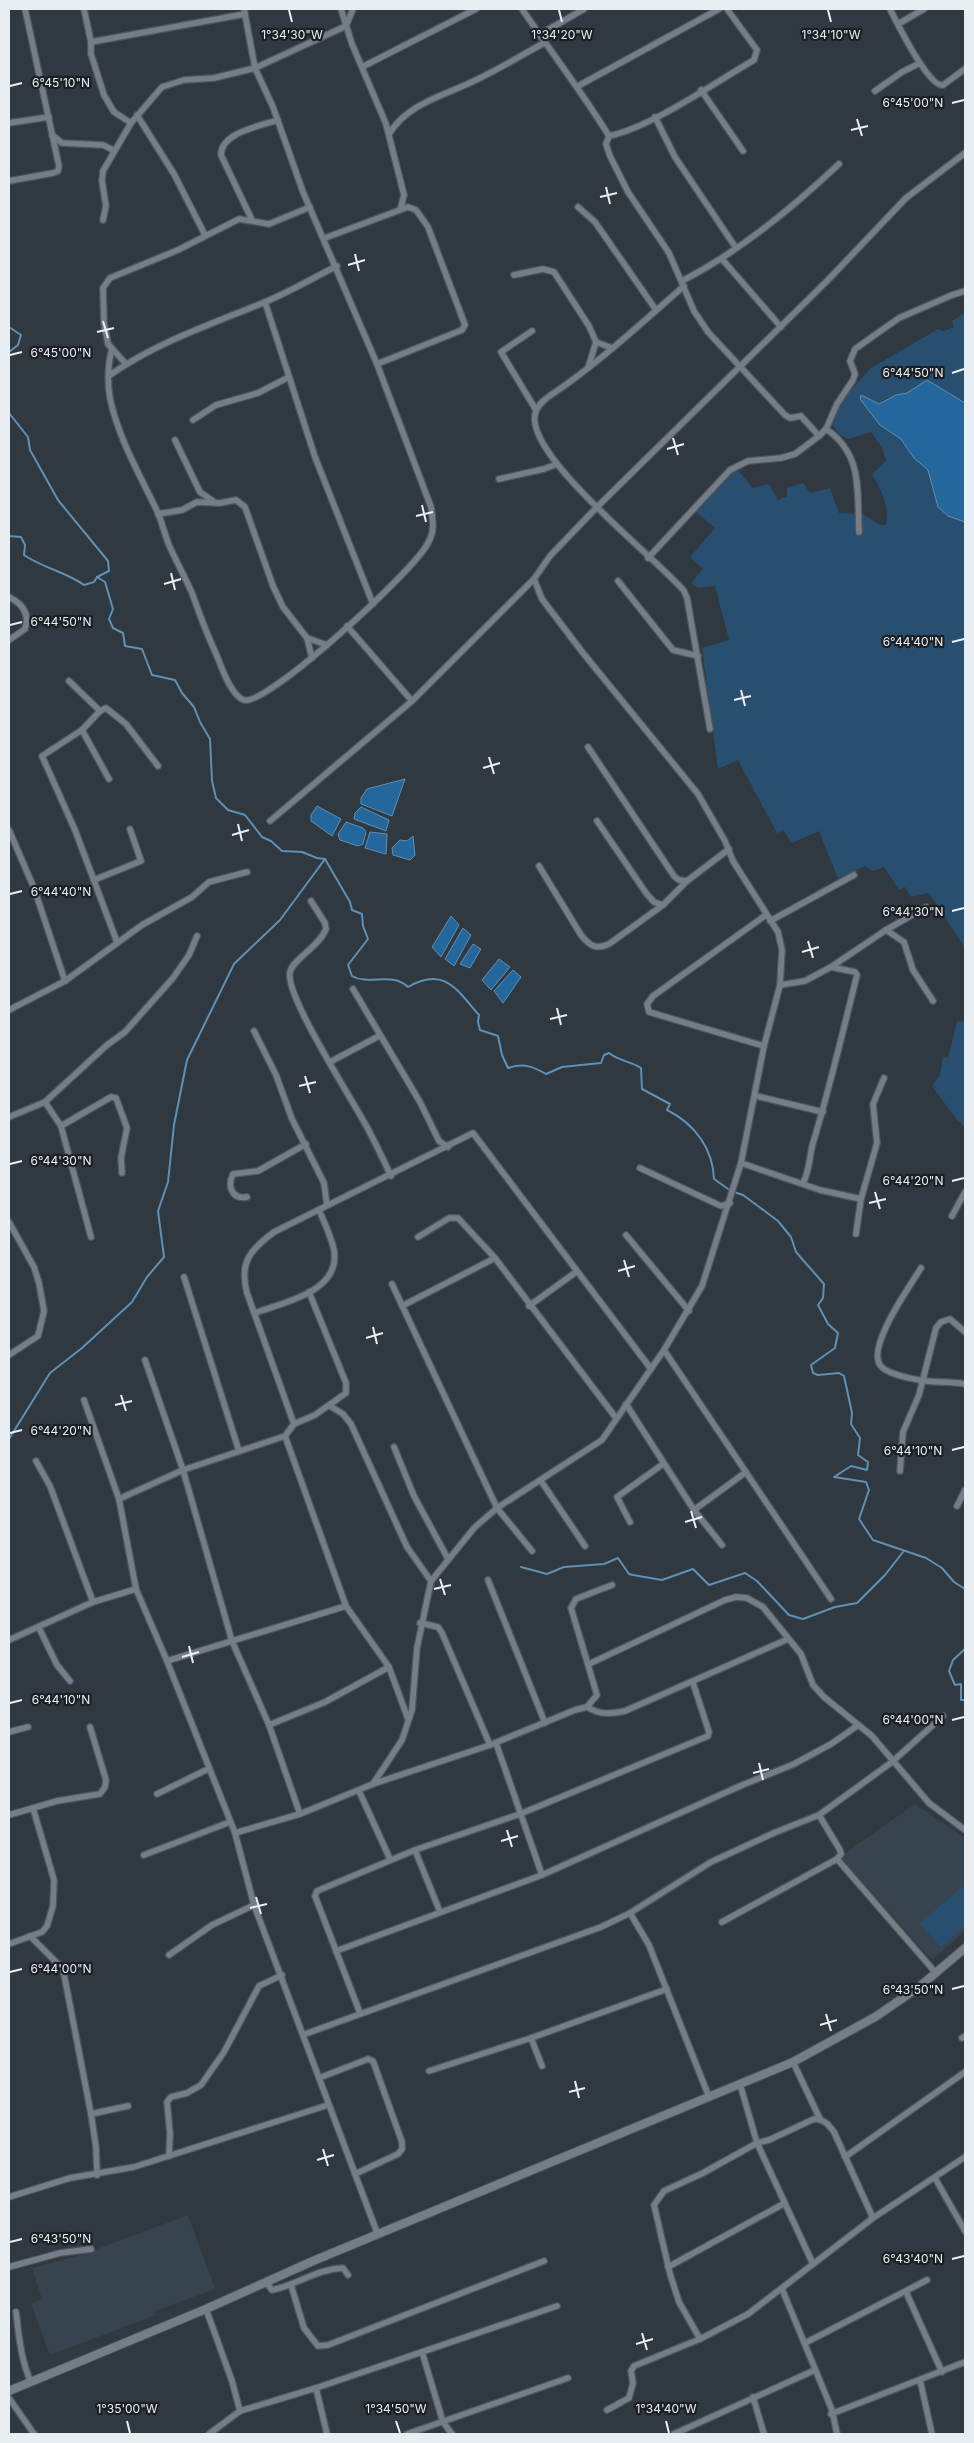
<svg xmlns="http://www.w3.org/2000/svg" width="974" height="2443" viewBox="0 0 974 2443" font-family="Inter,sans-serif">
  <style>
    .built { fill: #374450 }
    .green { fill: #284f70 }
    .water { fill: #24679c; stroke: #5f90b6 }
    .lines { fill: none; stroke-linecap: round; stroke-linejoin: round }
    .stream { stroke: #5f90b6; stroke-width: 2 }
    .street-casing { stroke: #4e565c; stroke-width: 8 }
    .secondary-casing { stroke: #4e565c; stroke-width: 10 }
    .street { stroke: #757e86; stroke-width: 5.5 }
    .secondary { stroke: #757e86; stroke-width: 8 }
    .ticks { fill: none; stroke: #e9eef3; stroke-width: 2 }
    .ticks-label { font-size: 12px; text-anchor: middle; fill: #e9eef3; stroke: #1c1f23; stroke-width: 4.5; stroke-linejoin: round; paint-order: stroke }
  </style>
  <rect width="100%" height="100%" fill="#303840"/>
  <g class="built">
    <polygon points="915,1804 965,1838 965,1931 932,1960 840,1857"/>
    <polygon points="188,2215 215,2289 155,2311 156,2315 50,2355 31,2304 42,2299 32,2268 81,2255"/>
  </g>
  <g class="green">
    <path d="M965 313V403L927 380 907 393 895 395 879 404 880 425 901 439 914 458 928 470 948 516 965 522V948L929 893 911 897 905 887 899 890 884 867 873 871 865 866 838 879 819 831 792 843 784 831 777 833 738 760 718 769 702 648 729 640 715 586 698 588 691 583 703 569 690 557 715 528 695 511 727 477 737 469 753 488 769 484 778 500 787 496V488L803 483 810 493 830 488 839 513 862 514 880 525H886C890 507 881 489 872 474L886 461 882 448 871 432 848 439 839 434 831 423 844 398 871 368 938 329 944 331 954 327 952 321Z"/>
    <polygon points="957,1021 965,1022 965,1127 957,1120 932,1086 940,1075 943,1057 948,1058"/>
    <polygon points="965,1885 965,1926 941,1947 920,1923"/>
  </g>
  <g class="water">
    <polygon points="927,380 965,403 965,522 948,516 938,507 928,470 914,458 901,439 880,425 860,399 861,395 879,404 896,395 907,393"/>
    <polygon points="405,779 392,816 361,804 361,798 367,789"/>
    <polygon points="317,806 341,819 332,836 311,821 311,815"/>
    <polygon points="361,807 389,820 386,831 354,819 355,813"/>
    <polygon points="346,822 363,828 366,832 363,844 358,846 340,840 338,834"/>
    <polygon points="370,832 387,834 386,854 365,848"/>
    <polygon points="413,836 415,855 410,860 393,855 392,848 400,840 407,841"/>
    <polygon points="451,916 459,925 441,957 432,947"/>
    <polygon points="463,928 471,935 454,966 445,959"/>
    <polygon points="473,944 481,949 470,968 460,964"/>
    <polygon points="499,959 510,967 491,990 482,980"/>
    <polygon points="513,970 521,977 503,1003 494,991"/>
  </g>
  <g class="lines">
    <g class="stream">
      <polyline points="9,327 21,335 18,345 9,352"/>
      <path d="M9 413 28 437 30 450 58 500 108 561 109 571 97 577 94 582 84 585C66 572 43 568 24 555L25 545 21 537 9 536"/>
      <path d="M97 577 105 582 113 609 109 619 113 628 123 633 125 646 142 649 152 675 175 680 182 693 194 707 200 722 210 739 212 781 216 798 228 810 245 815 262 837 271 841 282 851 302 852 317 858 325 859 350 902 352 910 362 914 363 926 368 939 348 965 352 976C369 986 392 971 408 987 445 966 457 990 479 1015L478 1022 480 1030 498 1036 502 1055 508 1068C524 1063 532 1066 546 1074L562 1067 601 1063 604 1055 609 1053C619 1061 630 1061 641 1068L642 1089 670 1104 667 1110C695 1124 713 1149 714 1179L731 1191 743 1195 778 1221 791 1237 796 1252 824 1284 823 1298 818 1305 828 1324 838 1333 835 1348 811 1365 813 1373 818 1375 839 1373 844 1376 852 1413 851 1424 860 1438 858 1455 868 1462 867 1470 851 1466 834 1477 866 1482 869 1490 859 1519 873 1540 926 1558 942 1568 954 1582 965 1589"/>
      <polyline points="9,1439 50,1373 82,1348 132,1302 147,1277 164,1257 158,1211 168,1182 174,1125 187,1060 234,964 280,920 325,859"/>
      <polyline points="521,1567 547,1574 564,1567 604,1564 618,1558 629,1574 633,1575 662,1580 693,1569 709,1585 745,1573 757,1581 789,1615 803,1619 835,1607 857,1603 885,1575 903,1552"/>
      <polyline points="965,1649 953,1660 949,1671 955,1685 961,1684 961,1700 965,1700"/>
    </g>
    <g class="street-casing">
      <g id="street">
        <polyline points="84,9 91,42 91,54 104,95 114,112 131,123"/>
        <polyline points="341,9 352,44 386,124 404,195 401,207"/>
        <path d="M522 9C551 52 582 92 609 136"/>
        <path d="M890 9C897 23 929 88 943 85L965 69"/>
        <polyline points="898,24 924,9"/>
        <polyline points="539,35 584,9"/>
        <polyline points="91,42 245,14"/>
        <polyline points="362,67 476,9"/>
        <polyline points="578,86 719,9"/>
        <polyline points="701,90 743,151"/>
        <polyline points="875,91 902,72 920,63"/>
        <polyline points="137,115 174,174 205,235"/>
        <polyline points="655,117 675,157 736,248"/>
        <polyline points="9,123 49,117"/>
        <path d="M389 134C408 103 444 96 476 80 499 69 522 55 544 43"/>
        <polyline points="52,135 62,143 103,145 113,150"/>
        <polyline points="609,136 606,144 610,156 628,192 669,253 694,311 708,332 785,415 790,418 801,416 819,436"/>
        <path d="M609 136C652 127 714 83 754 60L757 50 727 9"/>
        <polyline points="9,181 53,173 58,171 59,166 25,9"/>
        <polyline points="578,207 595,222 656,310"/>
        <polyline points="103,220 106,206 102,181 103,171 131,123 162,87 184,80 214,78 255,68 346,26 353,9"/>
        <path d="M252 220 221 155C221 132 261 126 278 120"/>
        <polyline points="325,238 408,207 416,210 428,227 465,325 462,330 377,364"/>
        <polyline points="722,259 781,327"/>
        <polyline points="514,275 543,269 554,272 589,326 596,342 588,368"/>
        <path d="M682 281C740 251 791 209 839 164"/>
        <path d="M684 286C645 320 606 356 564 386 556 392 540 400 536 411 519 452 659 560 684 591L687 598 710 729"/>
        <polyline points="265,302 315,457 373,604"/>
        <polyline points="532,331 501,352 536,410"/>
        <polyline points="596,342 612,348"/>
        <path d="M112 349C108 363 107 383 110 398 118 438 141 477 158 513 162 523 165 535 169 545 176 561 185 577 192 593 199 612 205 630 214 649 220 662 230 696 244 700 266 707 416 569 428 543 435 531 433 521 431 507L377 364 303 192 273 107 255 68 244 9"/>
        <polyline points="126,364 108,344 104,323 103,288 110,278 178,250 239,219 269,224 310,207"/>
        <path d="M110 375C157 342 212 324 265 302 289 292 313 278 337 266"/>
        <polyline points="193,420 216,405 258,393 289,377"/>
        <path d="M826 429C863 454 857 491 859 532"/>
        <polyline points="175,440 200,492 213,501"/>
        <polyline points="499,479 544,469 557,464"/>
        <polyline points="158,514 182,510 197,502 220,503 236,500 245,507 273,586 283,607 307,638 312,658"/>
        <polyline points="648,558 730,470 748,461 781,458 795,454 819,436 826,429 837,404 853,380 855,374 850,361 855,349 899,318 952,295 965,291"/>
        <polyline points="618,581 673,650 698,656"/>
        <path d="M9 597C23 604 30 614 25 629L9 640"/>
        <polyline points="347,626 412,701"/>
        <polyline points="307,638 327,645"/>
        <polyline points="69,681 100,711"/>
        <polyline points="82,730 109,779"/>
        <polyline points="588,747 674,876 679,880 687,881"/>
        <polyline points="270,821 412,701 534,579 550,556 597,507 828,280 906,198 965,153"/>
        <polyline points="597,821 646,893 654,902 663,905"/>
        <polyline points="9,830 34,888 65,981"/>
        <path d="M539 866 581 935C590 946 596 950 609 944L663 905 687 881 729 849"/>
        <polyline points="94,880 141,861 130,829"/>
        <path d="M311 901 325 923 326 929C319 947 293 959 290 972 284 995 356 1105 369 1131 377 1146 384 1161 391 1176"/>
        <polyline points="770,921 854,875"/>
        <polyline points="886,930 904,942 913,970 933,1001"/>
        <polyline points="117,942 75,830 42,756 82,730 100,711 106,708 126,724 158,766"/>
        <polyline points="780,985 805,981 831,967 886,930 926,907"/>
        <polyline points="353,989 420,1102 439,1141 448,1147"/>
        <polyline points="9,1010 65,981 142,925 192,897 209,882 247,872"/>
        <polyline points="254,1031 276,1075 292,1119 324,1183 327,1205"/>
        <polyline points="764,1046 649,1012 647,1004 653,996 766,915"/>
        <polyline points="330,1062 379,1036"/>
        <polyline points="756,1096 823,1112"/>
        <polyline points="45,1102 61,1126 91,1237"/>
        <polyline points="9,1117 45,1102 107,1045 125,1032 173,978 189,955 197,936"/>
        <polyline points="61,1126 111,1097 116,1098 127,1128 121,1158 122,1173"/>
        <polyline points="741,1163 820,1190 861,1199 856,1234"/>
        <polyline points="640,1168 721,1206 730,1203"/>
        <path d="M803 1183C810 1170 809 1157 813 1143 830 1087 843 1031 857 975L855 972 831 967"/>
        <path d="M247 1197C232 1200 227 1186 233 1174L258 1171 306 1144"/>
        <polyline points="861,1199 877,1143 873,1104 884,1078"/>
        <polyline points="952,1216 965,1192"/>
        <polyline points="9,1222 34,1267 39,1283 44,1311 38,1336 9,1355"/>
        <polyline points="626,1235 689,1311"/>
        <polyline points="418,1237 449,1218 458,1218 495,1258 616,1418"/>
        <path d="M921 1268C910 1286 867 1346 880 1365 886 1374 909 1378 919 1380 934 1383 950 1381 965 1384"/>
        <polyline points="184,1277 239,1451"/>
        <polyline points="392,1284 497,1508 532,1551"/>
        <polyline points="402,1306 495,1258"/>
        <polyline points="529,1306 576,1272"/>
        <path d="M255 1313C284 1302 341 1292 334 1250 331 1236 324 1222 319 1210"/>
        <polyline points="664,1350 831,1599"/>
        <polyline points="145,1360 183,1470 232,1641 269,1725 300,1814"/>
        <polyline points="84,1400 119,1499 136,1589 167,1661 235,1833 254,1905 378,2235"/>
        <polyline points="626,1404 694,1510 722,1545"/>
        <polyline points="330,1406 343,1414 351,1424 407,1547 431,1581"/>
        <path d="M294 1424 247 1293C239 1262 250 1250 274 1232L473 1133 651 1369"/>
        <polyline points="285,1436 346,1606 389,1667 408,1719"/>
        <polyline points="394,1447 414,1496 448,1559"/>
        <polyline points="36,1461 50,1486 93,1602"/>
        <polyline points="900,1471 903,1432 919,1395 936,1328 941,1322 950,1319 965,1332"/>
        <polyline points="541,1481 585,1546"/>
        <polyline points="119,1499 183,1470 285,1436 294,1424 315,1415 346,1393 346,1383 309,1292"/>
        <polyline points="957,1506 965,1490"/>
        <polyline points="694,1510 746,1472"/>
        <polyline points="630,1522 617,1497 663,1464"/>
        <polyline points="488,1580 545,1723"/>
        <polyline points="420,1623 438,1627 442,1633 490,1745"/>
        <polyline points="39,1628 57,1665 70,1681"/>
        <polyline points="9,1640 93,1602 136,1589"/>
        <polyline points="167,1661 346,1606"/>
        <polyline points="589,1664 725,1600 736,1597 747,1598 763,1607 801,1654 813,1685 824,1697 872,1736 929,1803 965,1830"/>
        <path d="M587 1707C600 1715 610 1714 625 1711L788 1639"/>
        <polyline points="269,1725 325,1702 389,1667"/>
        <polyline points="9,1732 28,1727"/>
        <polyline points="496,1743 542,1875"/>
        <polyline points="373,1784 402,1740 412,1710 417,1648 431,1581 475,1527 497,1508 602,1440 664,1350 702,1286 741,1163 764,1046 780,985 782,950 778,932 733,861 725,841 698,794 583,653 542,599 534,579"/>
        <polyline points="359,1791 390,1859"/>
        <polyline points="157,1794 208,1769"/>
        <polyline points="9,1815 57,1801 100,1794 105,1787 106,1780 90,1727"/>
        <polyline points="819,1815 840,1850 841,1854 837,1859 936,1973"/>
        <polyline points="235,1833 300,1814 373,1784 490,1745 575,1710 587,1707 597,1695 571,1608 576,1599 612,1585"/>
        <polyline points="415,1850 440,1912"/>
        <polyline points="144,1855 230,1822"/>
        <polyline points="630,1913 649,1945 709,2097"/>
        <polyline points="722,1922 837,1859"/>
        <polyline points="30,1936 63,1969 91,2114 96,2147 97,2175"/>
        <polyline points="9,1944 42,1932 47,1926 53,1906 54,1880 33,1808"/>
        <polyline points="336,1951 542,1875 740,1786 794,1764 831,1744 857,1726"/>
        <polyline points="169,1955 212,1925 254,1905"/>
        <polyline points="360,2013 315,1896 317,1891 415,1850 520,1814 708,1736 709,1732 693,1683"/>
        <polyline points="305,2034 601,1927 630,1913 711,1862 776,1832 819,1815 892,1762 943,1716"/>
        <polyline points="531,2038 542,2066"/>
        <polyline points="962,2038 965,2036"/>
        <polyline points="793,2062 820,2119"/>
        <polyline points="429,2071 531,2038 667,1989"/>
        <polyline points="319,2078 368,2059 373,2061 402,2142 402,2149 398,2154 355,2174"/>
        <polyline points="740,2084 757,2143 813,2264"/>
        <polyline points="91,2114 128,2106"/>
        <polyline points="169,2156 170,2133 167,2102 171,2097 187,2093 201,2085 224,2052 259,1986 282,1975"/>
        <polyline points="845,2157 965,2072"/>
        <polyline points="935,2178 965,2231"/>
        <polyline points="9,2197 70,2178 134,2167 328,2105"/>
        <path d="M873 2218 834 2132C828 2124 824 2119 814 2119L769 2140 757 2143 703 2173 664 2191 654 2205 670 2274 679 2302 700 2339 748 2314 873 2218 965 2157"/>
        <polyline points="9,2267 60,2253 91,2249"/>
        <polyline points="668,2267 785,2203"/>
        <path d="M266 2282 272 2290C297 2285 317 2269 343 2268L348 2275"/>
        <polyline points="291,2285 304,2328 318,2346 328,2345 544,2261"/>
        <polyline points="782,2289 832,2410 837,2434"/>
        <polyline points="906,2292 942,2372"/>
        <polyline points="206,2309 232,2381 240,2411"/>
        <path d="M16 2312C19 2336 21 2361 31 2382"/>
        <polyline points="805,2343 927,2280"/>
        <polyline points="422,2352 443,2422 452,2434"/>
        <polyline points="920,2380 932,2434"/>
        <polyline points="316,2388 327,2434"/>
        <polyline points="753,2397 764,2434"/>
        <polyline points="9,2398 34,2434"/>
        <polyline points="607,2410 629,2398 633,2383 631,2371 634,2366 700,2339"/>
        <polyline points="831,2414 965,2362"/>
        <polyline points="209,2434 240,2411 316,2388 557,2306"/>
        <polyline points="407,2434 568,2378"/>
        <polyline points="674,2434 815,2370"/>
      </g>
    </g>
    <g class="secondary-casing">
      <polyline id="secondary" points="9,2391 206,2309 313,2261 793,2062 875,2017 919,1987 965,1948"/>
    </g>
    <use href="#street" class="street"/>
    <use href="#secondary" class="secondary"/>
  </g>
  <path class="ticks" d="M289 10 292 22M559 10 562 22M828 10 831 22M10 86 22 83M952 103 964 100M857 119 862 136M851 130 868 126M606 187 610 204M600 197 617 193M355 254 359 271M348 265 365 260M103 321 108 338M97 332 114 328M10 355 22 352M952 373 964 369M673 438 678 455M667 449 684 444M422 505 426 522M416 516 433 512M171 573 175 590M164 584 181 579M10 625 22 622M952 642 964 639M741 690 745 706M734 700 751 696M489 757 494 774M483 768 500 763M238 824 242 841M232 835 249 830M10 894 22 891M952 911 964 908M808 941 813 958M802 952 819 947M557 1008 561 1025M550 1019 567 1015M305 1076 310 1093M299 1086 316 1082M10 1164 22 1161M952 1181 964 1178M875 1192 880 1209M869 1203 886 1199M624 1260 629 1277M618 1271 635 1266M373 1327 377 1344M366 1338 383 1333M121 1395 126 1411M115 1405 132 1401M10 1433 22 1430M952 1450 964 1447M691 1511 696 1528M685 1522 702 1517M440 1579 445 1595M434 1589 451 1585M189 1646 193 1663M182 1657 199 1652M10 1703 22 1700M952 1720 964 1717M759 1763 763 1780M753 1773 769 1769M507 1830 512 1847M501 1841 518 1836M256 1897 261 1914M250 1908 267 1904M10 1972 22 1969M952 1989 964 1986M826 2014 831 2031M820 2025 837 2020M575 2081 579 2098M569 2092 585 2088M323 2149 328 2166M317 2160 334 2155M10 2242 22 2239M952 2259 964 2256M642 2333 647 2350M636 2344 653 2339M127 2421 130 2433M396 2421 400 2433M666 2421 669 2433"/>
  <g class="ticks-label">
    <text x="292" y="39">1°34'30"W</text>
    <text x="831" y="39">1°34'10"W</text>
    <text x="562" y="39">1°34'20"W</text>
    <text x="61" y="87">6°45'10"N</text>
    <text x="913" y="107">6°45'00"N</text>
    <text x="61" y="357">6°45'00"N</text>
    <text x="913" y="377">6°44'50"N</text>
    <text x="61" y="626">6°44'50"N</text>
    <text x="913" y="646">6°44'40"N</text>
    <text x="61" y="896">6°44'40"N</text>
    <text x="913" y="916">6°44'30"N</text>
    <text x="61" y="1165">6°44'30"N</text>
    <text x="913" y="1185">6°44'20"N</text>
    <text x="61" y="1435">6°44'20"N</text>
    <text x="913" y="1455">6°44'10"N</text>
    <text x="61" y="1704">6°44'10"N</text>
    <text x="913" y="1724">6°44'00"N</text>
    <text x="61" y="1973">6°44'00"N</text>
    <text x="913" y="1994">6°43'50"N</text>
    <text x="61" y="2243">6°43'50"N</text>
    <text x="913" y="2263">6°43'40"N</text>
    <text x="127" y="2413">1°35'00"W</text>
    <text x="396" y="2413">1°34'50"W</text>
    <text x="666" y="2413">1°34'40"W</text>
  </g>
  <rect width="974" height="2443" fill="none" stroke="#e9eef3" stroke-width="20"/>
</svg>
